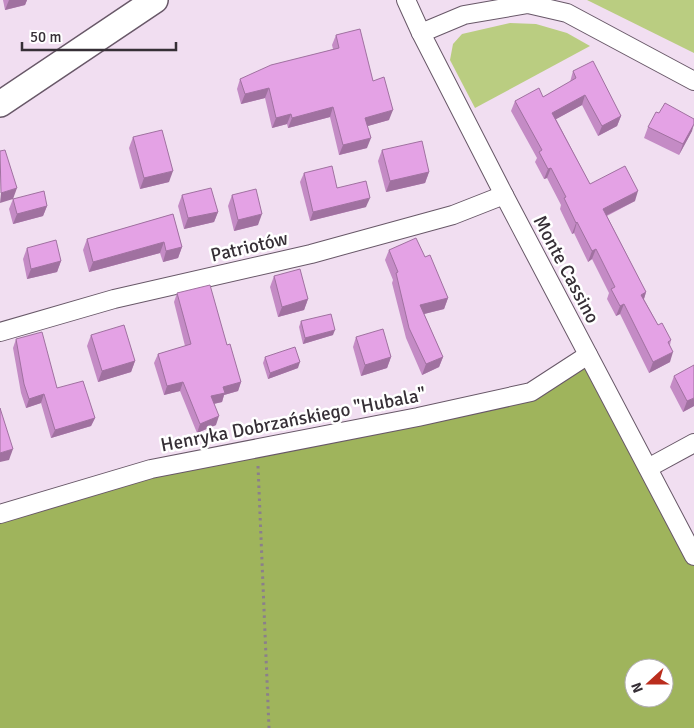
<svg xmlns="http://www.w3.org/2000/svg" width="694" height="728" viewBox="0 0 694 728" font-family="Signika,sans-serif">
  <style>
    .green { fill: #bacd81 }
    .forest { fill: #9fb45c; fill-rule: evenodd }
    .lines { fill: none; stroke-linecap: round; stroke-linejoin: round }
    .minor-casing { stroke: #685868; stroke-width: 20 }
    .secondary-casing { stroke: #685868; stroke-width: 28 }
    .path { stroke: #8b7f8b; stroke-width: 3; stroke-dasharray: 2.5 4; stroke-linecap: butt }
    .minor { stroke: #fff; stroke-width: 18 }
    .secondary { stroke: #fff; stroke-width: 25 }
    .wall { fill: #c48bc5 }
    .shaded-wall { fill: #a071a0 }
    .building { fill: #e4a2e5; stroke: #a071a0 }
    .labels { text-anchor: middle; stroke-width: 5; stroke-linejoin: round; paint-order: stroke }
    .street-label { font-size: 19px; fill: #362f36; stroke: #fff }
  </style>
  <rect width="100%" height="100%" fill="#f1def1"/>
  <g class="green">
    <polygon points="587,0 694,0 694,53"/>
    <polygon points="510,23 536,24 567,33 590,46 475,108 450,60 453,44 462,34"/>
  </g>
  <path class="forest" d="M588 355 694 555V728H0V514L151 469 531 392ZM634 668H664V698H634Z"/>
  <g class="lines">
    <g class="minor-casing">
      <g id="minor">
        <polyline points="406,0 421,33 504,195 694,556"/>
        <polyline points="421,33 464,15 528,4 567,13 694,81"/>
        <polyline points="0,332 114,299 311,254 453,215 504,195"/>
        <polyline points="648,468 694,443"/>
        <polyline points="0,514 151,469 418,417 531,392 588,355"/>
      </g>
    </g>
    <g class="secondary-casing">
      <polyline id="secondary" points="0,104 155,0"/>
    </g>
    <polyline class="path" points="258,466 269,728"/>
    <use href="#minor" class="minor"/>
    <use href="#secondary" class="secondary"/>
  </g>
  <g class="wall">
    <polygon points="3,0 27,0 25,5 5,10"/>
    <polygon points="336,35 373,81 389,120 367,126 367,148 339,155 330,117 288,128 287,124 272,128 265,98 241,104 237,89 240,79 333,49 332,45"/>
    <polygon points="573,71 621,116 617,126 598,136 582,105 556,119 590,184 635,201 607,216 646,292 644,299 658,325 671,340 670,345 670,362 649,373 620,314 616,316 607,299 609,293 592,259 588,262 574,233 572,234 560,209 561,205 547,178 544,179 535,162 537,158 511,111 515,101 543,97 570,82"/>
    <polygon points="648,127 692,131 679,155 644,138"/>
    <polygon points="133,137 169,182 140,189 129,148"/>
    <polygon points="382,150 429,172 425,183 386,192 378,161"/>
    <polygon points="304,173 337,188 366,207 310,221 300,182"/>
    <polygon points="182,195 218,212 214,222 184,229 178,206"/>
    <polygon points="232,195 258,225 234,231 228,206"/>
    <polygon points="13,199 47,206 43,216 13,224 9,209"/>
    <polygon points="173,214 182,247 178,258 163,262 160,253 89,272 83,250 87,239"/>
    <polygon points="27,248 61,261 57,272 27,279 23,259"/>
    <polygon points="389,250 425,257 448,298 444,309 424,314 443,357 439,367 422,375 406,338 392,283 393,280 385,260"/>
    <polygon points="274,276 308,299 304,310 278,317 270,287"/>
    <polygon points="177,293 227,345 241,382 238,391 224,395 222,402 214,404 216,425 197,433 180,391 164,395 154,363 158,354 185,346 174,302"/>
    <polygon points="301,321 333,335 303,344 299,327"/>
    <polygon points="91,335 135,361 131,372 98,382 87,346"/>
    <polygon points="356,337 391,357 387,368 361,376 353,347"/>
    <polygon points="16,339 57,388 95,418 91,426 51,438 41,403 26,408 21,393 13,348"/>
    <polygon points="265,357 298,368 268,379 263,363"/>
    <polygon points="674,376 694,406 683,412 670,387"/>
  </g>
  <g class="shaded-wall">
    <polygon points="9,0 27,0 25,5 5,10"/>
    <polygon points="269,88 265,98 241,104 245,94"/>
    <polygon points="585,95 582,105 549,123 552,113"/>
    <polygon points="333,107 330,117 288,128 292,118"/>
    <polygon points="393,110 389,120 361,128 365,118"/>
    <polygon points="291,114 287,124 272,128 276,118"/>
    <polygon points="621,116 617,126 598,136 602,126"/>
    <polygon points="694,124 692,131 679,155 683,144"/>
    <polygon points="371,138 367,148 339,155 343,145"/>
    <polygon points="551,168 547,178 544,179 548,169"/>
    <polygon points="173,171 169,182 140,189 144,178"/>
    <polygon points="429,172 425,183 386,192 390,181"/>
    <polygon points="17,188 13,199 0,203 1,193"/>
    <polygon points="638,191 635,201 599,219 603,209"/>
    <polygon points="370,198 366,207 310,221 313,212"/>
    <polygon points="47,206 43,216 13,224 17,214"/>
    <polygon points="218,212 214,222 184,229 188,218"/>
    <polygon points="262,214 258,225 234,231 238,220"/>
    <polygon points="577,222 574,233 572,234 576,223"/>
    <polygon points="164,242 160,253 89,272 93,262"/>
    <polygon points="182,247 178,258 163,262 166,251"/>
    <polygon points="596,249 592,259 588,262 592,251"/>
    <polygon points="61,261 57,272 27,279 31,269"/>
    <polygon points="646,292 643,302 641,295"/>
    <polygon points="448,298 444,309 416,316 420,305"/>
    <polygon points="308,299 304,310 278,317 282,307"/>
    <polygon points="624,304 620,314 616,316 620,306"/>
    <polygon points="335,330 333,335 303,344 305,338"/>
    <polygon points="673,352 670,362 649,373 653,362"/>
    <polygon points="391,357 387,368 361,376 365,365"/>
    <polygon points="443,357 439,367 422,375 426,364"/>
    <polygon points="135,361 131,372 98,382 102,371"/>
    <polygon points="300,362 298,368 268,379 270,373"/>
    <polygon points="183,382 180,391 164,395 167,386"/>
    <polygon points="241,382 238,391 224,395 222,402 208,405 211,396 223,387"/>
    <polygon points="44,394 41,403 26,408 29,399"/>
    <polygon points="694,398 694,406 683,412 687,401"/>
    <polygon points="219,416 216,425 197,433 200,424"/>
    <polygon points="95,418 91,426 51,438 55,430"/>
    <polygon points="13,449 9,460 0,462 0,453"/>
  </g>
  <g class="building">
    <polygon points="360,29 373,81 384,77 393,110 365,118 371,138 343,145 333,107 292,118 291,114 276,118 269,88 245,94 240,79 271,65 339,48 336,35"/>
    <polygon points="593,61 621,116 602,126 585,95 552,113 590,184 625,166 638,191 603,209 646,292 641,295 658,325 662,323 671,340 668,342 673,352 653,362 624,304 620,306 611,289 615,287 596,249 592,251 577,222 576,223 564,198 566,197 551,168 548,169 539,152 542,150 515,101 539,88 543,97 576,78 573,71"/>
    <polygon points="665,103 694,119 694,124 683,144 648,127 656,112 659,113"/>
    <polygon points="162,130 173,171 144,178 133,137"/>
    <polygon points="422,141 429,172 390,181 382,150"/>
    <polygon points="5,150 17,188 1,193 0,151"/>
    <polygon points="332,166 337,188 366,181 370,198 313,212 304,173"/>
    <polygon points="211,188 218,212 188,218 182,195"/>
    <polygon points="256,189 262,214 238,220 232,195"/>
    <polygon points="44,191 47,206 17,214 13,199"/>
    <polygon points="173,214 182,247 166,251 164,242 93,262 87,239"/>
    <polygon points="416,238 425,257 430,255 448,298 420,305 443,357 426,364 409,328 396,273 398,272 389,250"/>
    <polygon points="56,240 61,261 31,269 27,248"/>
    <polygon points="300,269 308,299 282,307 274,276"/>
    <polygon points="210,285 227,345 230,344 241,382 223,387 225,393 211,396 219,416 200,424 183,382 167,386 158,354 191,344 177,293"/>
    <polygon points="331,314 335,330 305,338 301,321"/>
    <polygon points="124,325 135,361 102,371 91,335"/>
    <polygon points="383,329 391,357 365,365 356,337"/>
    <polygon points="42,332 57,388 83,381 95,418 55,430 44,394 29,399 24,384 16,339"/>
    <polygon points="295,347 300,362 270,373 265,357"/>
    <polygon points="694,365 694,398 687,401 674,376"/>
    <polygon points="0,408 13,449 0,453"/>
  </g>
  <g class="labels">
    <g class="street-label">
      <text transform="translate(249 246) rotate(-13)" y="7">Patriotów</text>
      <text transform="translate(567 269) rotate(62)" y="7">Monte Cassino</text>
      <text transform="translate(293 419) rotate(-11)" y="7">Henryka Dobrzańskiego "Hubala"</text>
    </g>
  </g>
  <g transform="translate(649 683) rotate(249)"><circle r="24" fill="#ffffff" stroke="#afacaf"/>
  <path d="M0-4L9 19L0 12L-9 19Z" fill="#ba2d1d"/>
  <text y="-8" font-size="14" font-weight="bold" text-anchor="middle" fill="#362f36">N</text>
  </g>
  <path d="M22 42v8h154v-8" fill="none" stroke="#362f36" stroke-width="2.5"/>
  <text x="30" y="42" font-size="15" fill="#362f36" stroke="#ffffff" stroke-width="4" paint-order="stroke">50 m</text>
</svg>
